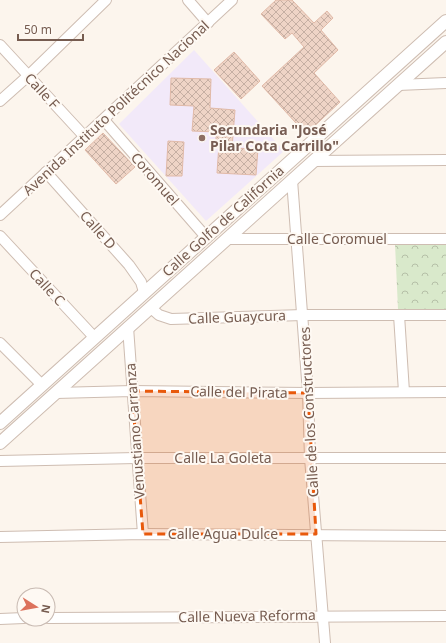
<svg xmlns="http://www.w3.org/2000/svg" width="446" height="643" viewBox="0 0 446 643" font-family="'Noto Sans',sans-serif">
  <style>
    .education { fill: #f2e9f9 }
    .forest { fill: url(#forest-crowns) }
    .building { fill: url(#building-cross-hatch); stroke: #e1baa8 }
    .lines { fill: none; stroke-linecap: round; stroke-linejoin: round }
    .minor-casing { stroke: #cebdb2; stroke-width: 12 }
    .tertiary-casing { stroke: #cebdb2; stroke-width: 14 }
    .minor { stroke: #fff; stroke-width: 10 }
    .tertiary { stroke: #fff; stroke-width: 12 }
    .marked { fill: #e8590c; fill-opacity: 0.2; stroke: #e8590c; stroke-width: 3; stroke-dasharray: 8 5; stroke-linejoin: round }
    .education-dot { fill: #8d6e63; stroke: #fef9f3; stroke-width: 1.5 }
    .labels { text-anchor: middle; stroke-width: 4; stroke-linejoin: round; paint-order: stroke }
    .street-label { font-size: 14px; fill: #765c50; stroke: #fef9f3 }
    .education-label { font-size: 14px; font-weight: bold; fill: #785e54; stroke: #fef9f3; text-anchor: start }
  </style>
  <defs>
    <pattern id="forest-crowns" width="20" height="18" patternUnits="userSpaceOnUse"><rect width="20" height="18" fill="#d9e9cb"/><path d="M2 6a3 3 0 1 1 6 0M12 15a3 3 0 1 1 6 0" fill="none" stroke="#b5c0a7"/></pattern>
    <pattern id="building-cross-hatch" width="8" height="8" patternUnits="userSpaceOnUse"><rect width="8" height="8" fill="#efd4c6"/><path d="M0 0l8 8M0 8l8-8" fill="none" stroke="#c6afa3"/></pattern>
  </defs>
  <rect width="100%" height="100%" fill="#fcf5ed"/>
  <polygon class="education" points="194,50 284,151 206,221 119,124"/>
  <polygon class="forest" points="446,243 446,309 398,309 395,244"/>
  <g class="building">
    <polygon points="276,0 292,0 314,23 327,11 333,18 321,30 338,50 314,73 340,102 306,134 262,86 304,47 292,33 285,39 261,14"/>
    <polygon points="234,52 260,81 241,99 214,70"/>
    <polygon points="171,78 211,79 210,108 235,110 232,148 258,149 256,175 217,173 219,144 216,144 216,132 192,131 194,106 170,105"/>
    <polygon points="103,133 135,167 116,184 85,150"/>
    <polygon points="168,141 184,142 182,176 166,176"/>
  </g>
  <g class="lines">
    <g class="minor-casing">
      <g id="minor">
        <polyline points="188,0 208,23"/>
        <polyline points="0,45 85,137"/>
        <polyline points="398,85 446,83"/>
        <polyline points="0,101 28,76 106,0"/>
        <polyline points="104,120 206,237"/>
        <polyline points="313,161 446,160"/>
        <polyline points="46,172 129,265 141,282 144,292"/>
        <polyline points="292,180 308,393 310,458 325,643"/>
        <polyline points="0,215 232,0"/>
        <polyline points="0,236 94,337"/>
        <polyline points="228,239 446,239"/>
        <polyline points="151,308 159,315 171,319 303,315 446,315"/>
        <polyline points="399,315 404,392"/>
        <polyline points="128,327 143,534"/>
        <polyline points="0,343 42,385"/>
        <polyline points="56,393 132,391 308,393 446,392"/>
        <polyline points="0,461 136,458 446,458"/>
        <polyline points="0,537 143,534 446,536"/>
        <polyline points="48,618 446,616"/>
        <polyline points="0,619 24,618"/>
      </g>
    </g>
    <g class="tertiary-casing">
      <g id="tertiary">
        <polyline points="0,423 446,21"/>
        <polyline points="0,443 446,42"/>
      </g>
    </g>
    <use href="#minor" class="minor"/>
    <use href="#tertiary" class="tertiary"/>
  </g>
  <path class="marked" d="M132 391 308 393 316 534H143Z"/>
  <circle class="education-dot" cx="202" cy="138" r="4"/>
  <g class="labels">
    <g class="street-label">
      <text transform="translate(42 91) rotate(47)" y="5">Calle F</text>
      <text transform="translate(116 108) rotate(-43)" y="5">Avenida Instituto Politécnico Nacional</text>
      <text transform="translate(155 179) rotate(49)" y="5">Coromuel</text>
      <text transform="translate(223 221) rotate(-42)" y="5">Calle Golfo de California</text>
      <text transform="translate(98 230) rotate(48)" y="5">Calle D</text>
      <text x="337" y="244">Calle Coromuel</text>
      <text transform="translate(47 287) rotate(47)" y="5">Calle C</text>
      <text transform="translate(237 317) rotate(-2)" y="5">Calle Guaycura</text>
      <text transform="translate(239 392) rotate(1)" y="5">Calle del Pirata</text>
      <text transform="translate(309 412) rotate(-93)" y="5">Calle de los Constructores</text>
      <text transform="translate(135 431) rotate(-94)" y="5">Venustiano Carranza</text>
      <text x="223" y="463">Calle La Goleta</text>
      <text x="223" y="539">Calle Agua Dulce</text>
      <text transform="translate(247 616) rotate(-1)" y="5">Calle Nueva Reforma</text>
    </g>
    <g class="education-label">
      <text x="210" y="135">Secundaria "José<tspan x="210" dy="16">Pilar Cota Carrillo"</tspan></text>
    </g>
  </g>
  <g transform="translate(36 607) rotate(101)"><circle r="19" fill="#fef9f3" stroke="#c8bab2"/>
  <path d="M0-3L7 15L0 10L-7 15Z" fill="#dc725c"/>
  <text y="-6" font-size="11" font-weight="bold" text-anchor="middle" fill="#765c50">N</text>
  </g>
  <path d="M18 34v6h65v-6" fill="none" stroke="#765c50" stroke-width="2"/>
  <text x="24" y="34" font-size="12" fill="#765c50" stroke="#fef9f3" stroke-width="3" paint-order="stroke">50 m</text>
</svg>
